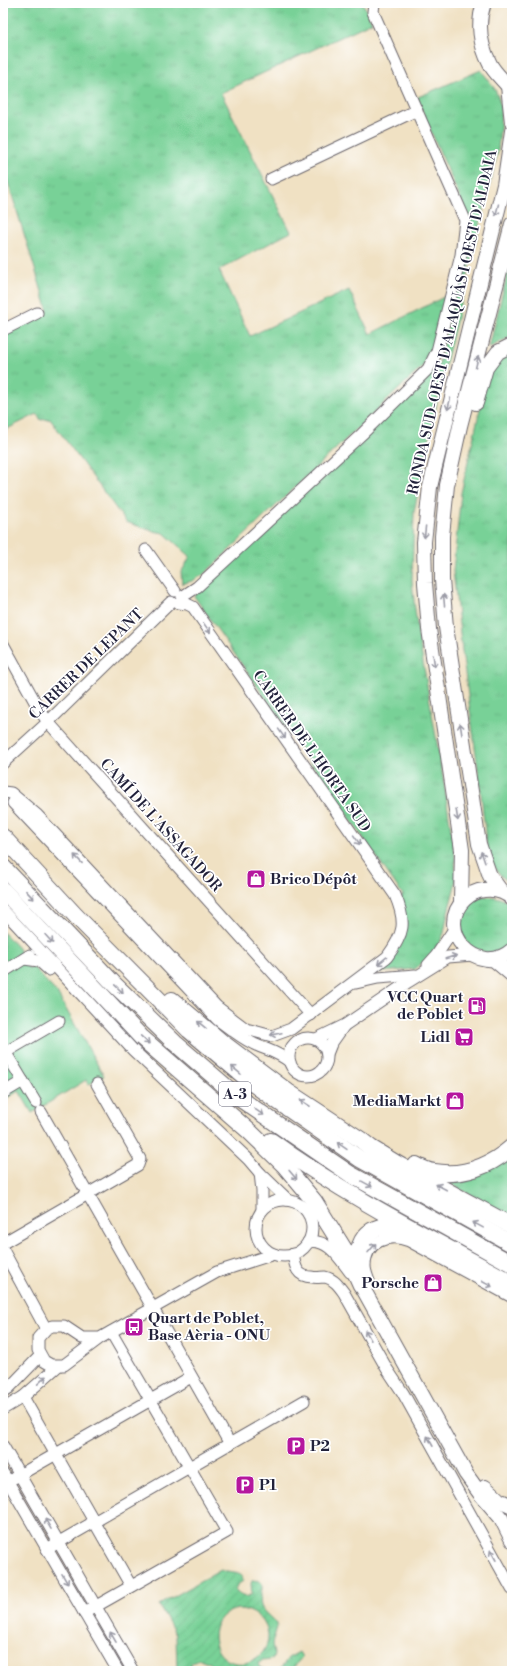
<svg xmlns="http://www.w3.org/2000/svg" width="515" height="1674" viewBox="0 0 515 1674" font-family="'Libre Bodoni',serif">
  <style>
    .grass { fill: url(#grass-tufts); stroke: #4d7a69 }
    .garden { fill: url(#garden-furrows); stroke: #4d7a69; fill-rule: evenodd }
    .pitch { fill: #78d197; stroke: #4d7a69 }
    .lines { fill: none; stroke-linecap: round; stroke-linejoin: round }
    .stream { stroke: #74beed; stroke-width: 2.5 }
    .minor-casing { stroke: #6a656b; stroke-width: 13 }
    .major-casing { stroke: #6a656b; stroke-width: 16 }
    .highway-casing { stroke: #6a656b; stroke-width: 18 }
    .minor { stroke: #fff; stroke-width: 11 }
    .major { stroke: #fff; stroke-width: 14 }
    .highway { stroke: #fff; stroke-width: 16 }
    .oneway { stroke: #9c9ca7 }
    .labels { text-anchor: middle; stroke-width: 3.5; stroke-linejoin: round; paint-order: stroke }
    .shield { fill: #fff; stroke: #646476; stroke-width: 1 }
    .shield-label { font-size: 14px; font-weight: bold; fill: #22223b }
    .street-label { font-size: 15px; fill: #22223b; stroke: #fff }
    .poi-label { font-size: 15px; font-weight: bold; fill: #22223b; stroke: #fff; text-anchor: start }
  </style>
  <defs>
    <pattern id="grass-tufts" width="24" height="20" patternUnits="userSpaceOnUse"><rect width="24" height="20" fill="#78d197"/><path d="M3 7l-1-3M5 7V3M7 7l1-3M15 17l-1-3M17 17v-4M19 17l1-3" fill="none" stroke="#68b383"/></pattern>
    <pattern id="garden-furrows" width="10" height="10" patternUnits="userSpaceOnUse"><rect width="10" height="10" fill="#78d197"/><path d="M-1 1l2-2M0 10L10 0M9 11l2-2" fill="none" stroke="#68b383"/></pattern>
  </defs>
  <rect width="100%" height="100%" fill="#fff"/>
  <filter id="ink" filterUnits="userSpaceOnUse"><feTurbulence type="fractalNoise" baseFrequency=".025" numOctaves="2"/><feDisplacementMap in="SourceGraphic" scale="8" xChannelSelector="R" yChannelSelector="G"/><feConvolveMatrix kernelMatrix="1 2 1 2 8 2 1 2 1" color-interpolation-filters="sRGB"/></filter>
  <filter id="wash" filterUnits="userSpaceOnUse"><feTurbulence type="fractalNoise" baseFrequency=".012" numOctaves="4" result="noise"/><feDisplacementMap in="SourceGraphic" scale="16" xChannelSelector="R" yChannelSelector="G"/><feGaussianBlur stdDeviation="0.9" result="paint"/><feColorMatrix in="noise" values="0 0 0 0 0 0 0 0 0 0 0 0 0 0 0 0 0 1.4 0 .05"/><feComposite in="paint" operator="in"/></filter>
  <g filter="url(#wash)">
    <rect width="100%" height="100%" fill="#f0e1c3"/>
    <g class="grass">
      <polygon points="3,3 363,3 372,22 221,93 291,232 219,270 250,336 349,290 370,334 446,296 431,353 423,366 203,575 192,581 182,584 181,572 185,566 190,556 164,533 153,531 126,522 50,419 41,420 37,414 3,431 3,334 48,311 3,166"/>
      <path d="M481 70C486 77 494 86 497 94 504 109 499 135 498 151L439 392 414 512 412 580 414 601 418 633 444 783 455 857 456 882 448 912 444 933 439 945 431 955 415 969 371 973 401 945V897L403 895 194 596 434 370 439 363 469 236 468 216 419 104 418 97Z"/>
      <polygon points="512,254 512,337 506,339 489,348"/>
      <polygon points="512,352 512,884 501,876 493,865 487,850 480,784 462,651 453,571 461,493 486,382 497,360"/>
      <path d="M482 896C496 897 502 896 512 907V941C503 952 489 956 476 949 473 947 469 946 468 944 466 942 465 938 463 936 455 919 466 902 482 896Z"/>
      <polygon points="512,1155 512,1217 439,1178"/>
    </g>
    <g class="garden">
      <path d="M221 1570C228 1574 236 1571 242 1576L243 1581 237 1585 235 1590C238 1594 241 1596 246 1597L252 1594 251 1584 252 1581 258 1580 262 1583C263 1591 259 1598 261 1606 264 1615 275 1618 277 1627L272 1644 274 1653 273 1658C268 1662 262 1659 258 1664L260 1668 272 1671H218L210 1663 200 1659 192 1662 188 1671H177L176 1635 159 1605ZM238 1609C260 1609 277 1632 263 1652 258 1658 252 1661 245 1663 210 1668 201 1616 238 1609Z"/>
      <polygon points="299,1652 302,1657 293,1668 297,1671 279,1671 288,1658"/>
    </g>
    <polygon class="pitch" points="3,932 18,948 29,969 33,967 57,993 104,1076 88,1085 86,1080 32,1113 19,1091 3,1100"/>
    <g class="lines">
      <polyline class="stream" points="512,459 510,467 512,519"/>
    </g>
  </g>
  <g filter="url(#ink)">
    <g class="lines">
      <g class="minor-casing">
        <g id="minor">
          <polyline points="271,179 417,110"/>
          <polyline points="3,330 37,313"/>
          <polyline points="146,550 175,591"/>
          <polyline points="182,597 197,587 362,434 428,369 437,351 461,255 465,220 373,12 374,3"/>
          <polyline points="3,644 39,709 48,722 311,1015"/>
          <polyline points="3,763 48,722 171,602"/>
          <path d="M3 792 11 793 37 815 217 1007 246 1029 272 1036 291 1029 387 957C404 934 407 923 395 895L193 607 187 604 179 603"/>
          <path d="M13 803 217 1019C229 1028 240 1037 254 1044 269 1051 276 1051 290 1062"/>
          <polyline points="3,910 133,1050 248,1159 260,1173 288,1200"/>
          <polyline points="24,959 39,961 49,970"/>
          <polyline points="428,965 436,956 454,929"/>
          <polyline points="3,972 30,955"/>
          <polyline points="356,983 378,978 415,975"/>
          <circle cx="308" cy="1057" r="19"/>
          <polyline points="316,1039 345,1025 408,982 448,957 473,955"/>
          <polyline points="3,1048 36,1103"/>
          <polyline points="6,1052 59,1021"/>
          <polyline points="327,1054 331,1044 343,1027"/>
          <polyline points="3,1093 23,1081"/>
          <polyline points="41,1112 230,1444"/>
          <polyline points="260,1173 262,1191 262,1210"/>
          <circle cx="284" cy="1228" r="28"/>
          <path d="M308 1242C328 1238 339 1258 350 1272"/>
          <polyline points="3,1243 138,1165 140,1159 97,1084"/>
          <polyline points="3,1250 46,1329"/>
          <path d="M293 1254C295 1267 297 1277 312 1277 316 1278 321 1277 325 1277 334 1279 339 1286 344 1293L387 1369 403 1393 512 1589"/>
          <path d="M370 1284C368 1278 365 1272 365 1266 365 1241 389 1233 409 1241L512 1297"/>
          <polyline points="100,1338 82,1338 64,1326 52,1326 46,1329 38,1338 38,1350 44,1361 51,1365 64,1365 100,1338 217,1272 274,1254"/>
          <polyline points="3,1392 9,1388 40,1356"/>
          <polyline points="23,1397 131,1586"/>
          <polyline points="3,1409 23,1397 58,1366"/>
          <polyline points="3,1446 133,1671"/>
          <polyline points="3,1473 118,1671"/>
          <polyline points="14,1478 191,1377"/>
          <polyline points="47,1549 304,1401"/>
          <polyline points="84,1613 227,1532 111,1332"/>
        </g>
      </g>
      <g class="major-casing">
        <g id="major">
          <path d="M484 3C477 23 480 45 490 64 494 72 502 79 508 86L512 88"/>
          <polyline points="508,86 512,122"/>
          <polyline points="476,403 486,368 498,352 512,345"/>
          <polyline points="501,891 490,876 479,844 446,627 442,580 442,536 447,485 460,426 512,224"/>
          <path d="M512 899C505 891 494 889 484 890 476 891 470 894 465 899 433 929 478 980 512 950"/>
          <polyline points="461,902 462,850 429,629 425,583 424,542 430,487 504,185 512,131"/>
          <polyline points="493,959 512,975"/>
          <polyline points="361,1285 466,1474 481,1495 501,1518 512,1540"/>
          <polyline points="485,1487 499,1500 512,1506"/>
        </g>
      </g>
      <g class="highway-casing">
        <g id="highway">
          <polyline points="3,837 76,916 189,1030 252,1083 360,1159 512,1244"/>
          <polyline points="3,867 114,984 175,1043 239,1098 350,1174 512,1264"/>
          <polyline points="3,890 141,1037 250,1132 284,1165 314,1201 347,1254 361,1285"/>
          <polyline points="172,1000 224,1044 288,1092 361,1140 371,1148 399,1165 512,1226"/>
          <path d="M271 1141C346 1196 430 1238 512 1283"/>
          <path d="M416 1165C421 1168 428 1171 434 1172 463 1177 490 1166 512 1147"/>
          <path d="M362 1271C349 1240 376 1216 405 1231"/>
        </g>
      </g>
      <use href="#minor" class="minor"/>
      <use href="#major" class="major"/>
      <use href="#highway" class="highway"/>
    </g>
    <defs><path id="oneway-shaft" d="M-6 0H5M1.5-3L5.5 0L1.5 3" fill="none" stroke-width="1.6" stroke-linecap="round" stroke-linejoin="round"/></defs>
    <g class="oneway">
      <use href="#oneway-shaft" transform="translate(497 210) rotate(104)"/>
      <use href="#oneway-shaft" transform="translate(477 362) rotate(-76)"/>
      <use href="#oneway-shaft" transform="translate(449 404) rotate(104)"/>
      <use href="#oneway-shaft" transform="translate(425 532) rotate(96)"/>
      <use href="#oneway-shaft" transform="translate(444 600) rotate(-95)"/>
      <use href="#oneway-shaft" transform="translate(207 628) rotate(55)"/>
      <use href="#oneway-shaft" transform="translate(434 661) rotate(82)"/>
      <use href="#oneway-shaft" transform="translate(461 729) rotate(-99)"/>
      <use href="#oneway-shaft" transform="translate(282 734) rotate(55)"/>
      <use href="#oneway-shaft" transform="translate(457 815) rotate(81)"/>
      <use href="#oneway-shaft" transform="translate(357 840) rotate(55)"/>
      <use href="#oneway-shaft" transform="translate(483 857) rotate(-109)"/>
      <use href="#oneway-shaft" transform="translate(78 859) rotate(-133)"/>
      <use href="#oneway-shaft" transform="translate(30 895) rotate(47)"/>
      <use href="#oneway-shaft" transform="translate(49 939) rotate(48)"/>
      <use href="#oneway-shaft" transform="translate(451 957) rotate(-16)"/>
      <use href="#oneway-shaft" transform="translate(382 961) rotate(140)"/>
      <use href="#oneway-shaft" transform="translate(119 989) rotate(44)"/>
      <use href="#oneway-shaft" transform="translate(202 1025) rotate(-140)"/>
      <use href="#oneway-shaft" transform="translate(276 1034) rotate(168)"/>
      <use href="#oneway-shaft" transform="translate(145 1040) rotate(43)"/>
      <use href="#oneway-shaft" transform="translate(236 1070) rotate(-140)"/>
      <use href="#oneway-shaft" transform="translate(305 1103) rotate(-147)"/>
      <use href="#oneway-shaft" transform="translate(259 1112) rotate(34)"/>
      <use href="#oneway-shaft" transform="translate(342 1146) rotate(-145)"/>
      <use href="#oneway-shaft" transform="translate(293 1175) rotate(50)"/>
      <use href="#oneway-shaft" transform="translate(367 1184) rotate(29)"/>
      <use href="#oneway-shaft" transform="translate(441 1187) rotate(-152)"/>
      <use href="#oneway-shaft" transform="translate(478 1225) rotate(-151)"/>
      <use href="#oneway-shaft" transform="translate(372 1248) rotate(-49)"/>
      <use href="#oneway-shaft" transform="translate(487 1284) rotate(28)"/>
      <use href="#oneway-shaft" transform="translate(368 1335) rotate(-119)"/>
      <use href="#oneway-shaft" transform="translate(42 1380) rotate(-43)"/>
      <use href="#oneway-shaft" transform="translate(430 1441) rotate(-119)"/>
      <use href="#oneway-shaft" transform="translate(48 1524) rotate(-120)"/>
      <use href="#oneway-shaft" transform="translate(493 1555) rotate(-119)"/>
      <use href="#oneway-shaft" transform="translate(65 1579) rotate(60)"/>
      <use href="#oneway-shaft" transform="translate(113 1637) rotate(-120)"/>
    </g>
  </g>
  <defs>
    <g id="shop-square" transform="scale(1)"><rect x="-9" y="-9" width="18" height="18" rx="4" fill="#b5179e" stroke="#fff"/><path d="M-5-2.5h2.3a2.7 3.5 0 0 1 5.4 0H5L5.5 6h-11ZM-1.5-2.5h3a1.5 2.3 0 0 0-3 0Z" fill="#fff"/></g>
    <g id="fuel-square" transform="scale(1)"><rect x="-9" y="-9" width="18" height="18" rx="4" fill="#b5179e" stroke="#fff"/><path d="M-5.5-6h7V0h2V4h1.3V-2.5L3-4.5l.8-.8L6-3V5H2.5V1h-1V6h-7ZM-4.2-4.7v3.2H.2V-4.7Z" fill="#fff"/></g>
    <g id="supermarket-square" transform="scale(1)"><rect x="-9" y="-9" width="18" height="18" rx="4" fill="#b5179e" stroke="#fff"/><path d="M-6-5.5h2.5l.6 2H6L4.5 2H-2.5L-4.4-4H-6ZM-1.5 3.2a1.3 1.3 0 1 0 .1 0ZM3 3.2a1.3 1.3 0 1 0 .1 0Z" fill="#fff"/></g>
    <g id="bus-square" transform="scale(1)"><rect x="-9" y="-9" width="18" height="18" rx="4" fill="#b5179e" stroke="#fff"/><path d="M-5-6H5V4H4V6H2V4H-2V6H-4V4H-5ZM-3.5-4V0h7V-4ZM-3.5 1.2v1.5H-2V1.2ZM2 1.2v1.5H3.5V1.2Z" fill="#fff"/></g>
    <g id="parking-square" transform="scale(1)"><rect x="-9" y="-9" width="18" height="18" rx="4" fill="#b5179e" stroke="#fff"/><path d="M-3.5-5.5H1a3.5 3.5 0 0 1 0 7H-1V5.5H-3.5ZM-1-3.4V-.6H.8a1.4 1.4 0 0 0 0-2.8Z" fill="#fff"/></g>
  </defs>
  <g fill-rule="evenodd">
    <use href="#shop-square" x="256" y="879"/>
    <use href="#fuel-square" x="477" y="1006"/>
    <use href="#supermarket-square" x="464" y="1037"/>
    <use href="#shop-square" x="455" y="1101"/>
    <use href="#shop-square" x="433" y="1283"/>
    <use href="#bus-square" x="134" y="1327"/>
    <use href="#parking-square" x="296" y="1446"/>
    <use href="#parking-square" x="245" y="1485"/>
  </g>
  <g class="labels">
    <rect class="shield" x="219" y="1082" width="32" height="24" rx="3"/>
    <g class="shield-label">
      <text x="235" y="1099">A-3</text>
    </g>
    <g class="street-label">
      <text transform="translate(452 322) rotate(-77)" y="5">RONDA SUD-OEST D'ALAQUÀS I OEST D'ALDAIA</text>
      <text transform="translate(86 664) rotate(-44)" y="5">CARRER DE LEPANT</text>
      <text transform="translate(312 751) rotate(55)" y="5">CARRER DE L'HORTA SUD</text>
      <text transform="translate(161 825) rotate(48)" y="5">CAMÍ DE L'ASSAGADOR</text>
    </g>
    <g class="poi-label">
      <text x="270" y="884">Brico Dépôt</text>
      <text x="463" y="1002" text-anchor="end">VCC Quart<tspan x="463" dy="17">de Poblet</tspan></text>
      <text x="450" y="1042" text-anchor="end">Lidl</text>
      <text x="441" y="1106" text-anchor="end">MediaMarkt</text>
      <text x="419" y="1288" text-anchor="end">Porsche</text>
      <text x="148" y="1323">Quart de Poblet,<tspan x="148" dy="17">Base Aèria - ONU</tspan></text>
      <text x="310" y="1451">P2</text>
      <text x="259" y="1490">P1</text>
    </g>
  </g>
  <rect width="515" height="1674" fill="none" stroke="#fff" stroke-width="16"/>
</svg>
